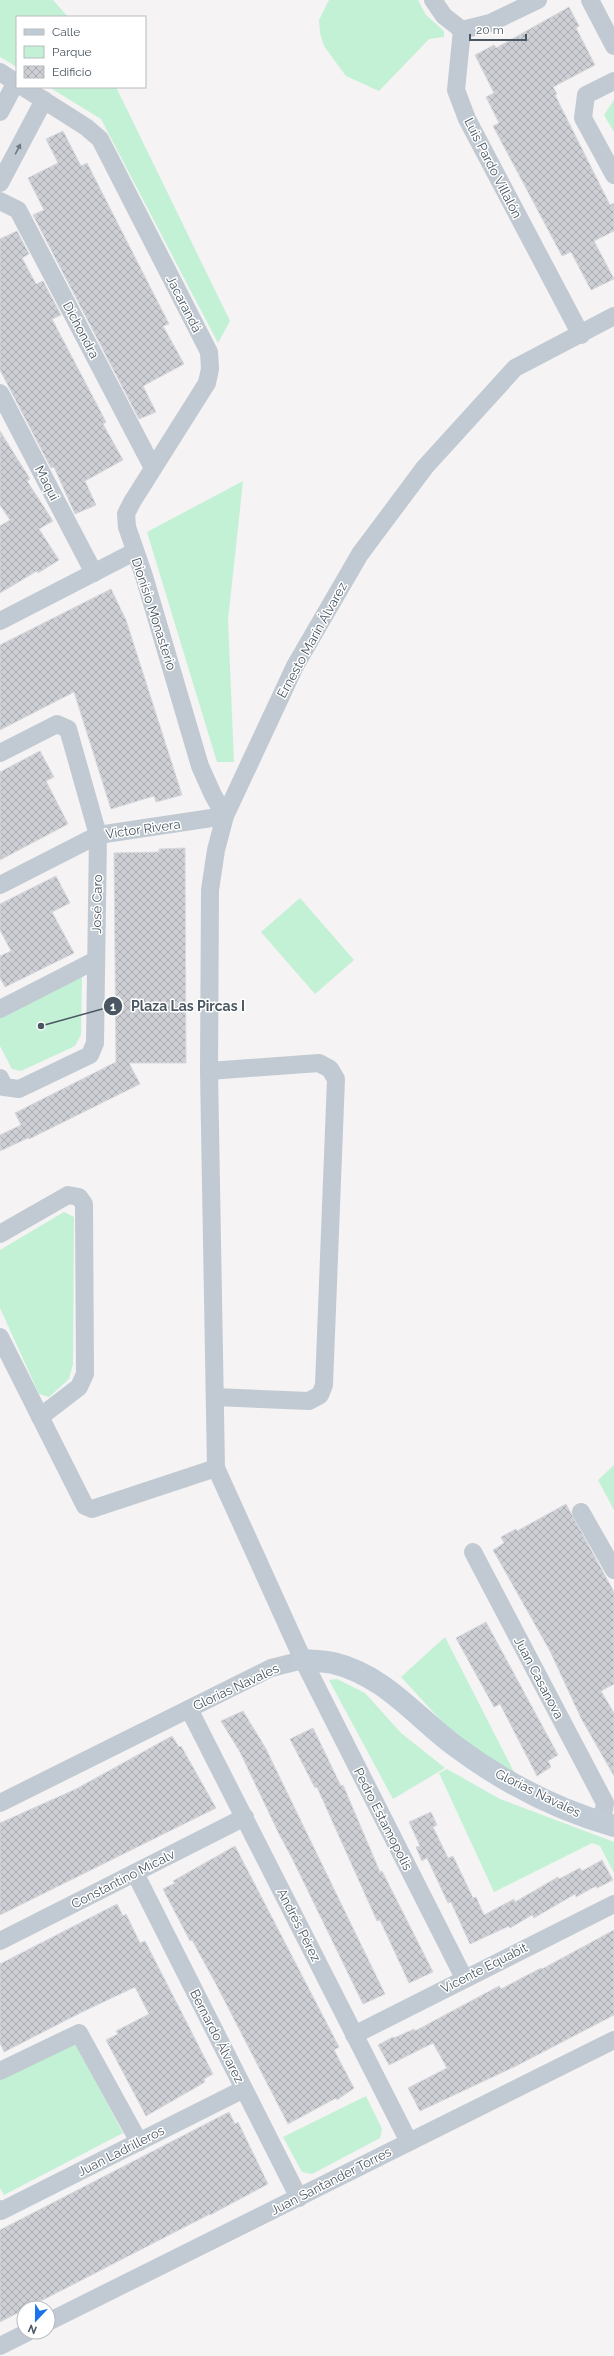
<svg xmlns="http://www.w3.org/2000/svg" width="614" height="2356" font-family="Raleway,sans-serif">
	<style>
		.green { fill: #c3f1d5 }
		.building { fill: url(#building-cross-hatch); stroke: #d7d9de }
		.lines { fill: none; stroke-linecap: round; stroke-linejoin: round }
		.street { stroke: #c1cad2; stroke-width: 18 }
		.secondary { stroke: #c1cbd6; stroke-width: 22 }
		.oneway { fill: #6e7983 }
		.labels { text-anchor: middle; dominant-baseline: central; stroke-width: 3; stroke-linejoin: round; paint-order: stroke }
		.street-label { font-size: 13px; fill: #4a5661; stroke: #fff }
		.leader { fill: none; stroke: #4a5661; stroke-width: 1.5 }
		.callout-dot { fill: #4a5661; stroke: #fff; stroke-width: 1.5 }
		.mark-label { font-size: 12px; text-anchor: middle; font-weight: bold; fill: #fff }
		.callout-label { font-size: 14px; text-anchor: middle; font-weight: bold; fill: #4a5661; stroke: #fff; stroke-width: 3; stroke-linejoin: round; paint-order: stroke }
	</style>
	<defs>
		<pattern id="building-cross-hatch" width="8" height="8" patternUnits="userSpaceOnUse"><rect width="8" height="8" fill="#cdcfd5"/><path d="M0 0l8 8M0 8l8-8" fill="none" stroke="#a8abb0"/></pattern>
	</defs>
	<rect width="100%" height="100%" fill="#f5f3f3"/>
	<!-- green -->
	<g class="green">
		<polygon points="0,0 53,0 68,17 17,17 17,67 0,57"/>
		<polygon points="329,0 418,0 426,15 444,31 444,37 429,39 379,91 346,76 324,46 320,33 319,20"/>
		<polygon points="49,87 116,87 230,321 218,343 101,119"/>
		<polygon points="614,100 614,132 604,115"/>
		<polygon points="243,481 228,620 234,762 217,762 147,532"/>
		<polygon points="300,898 354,960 315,994 261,932"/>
		<polygon points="82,976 81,1035 75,1046 21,1071 12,1069 0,1046 0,1016"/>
		<polygon points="64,1212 74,1217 73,1364 69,1379 49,1397 39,1394 0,1308 0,1250"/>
		<polygon points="614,1465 614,1510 598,1480"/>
		<polygon points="445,1637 515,1774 493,1762 447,1727 401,1677"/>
		<polygon points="337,1679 365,1693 401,1733 445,1768 393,1799 329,1680"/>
		<polygon points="447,1769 500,1799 614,1842 614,1873 600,1846 592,1843 494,1892 439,1773"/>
		<polygon points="74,2041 123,2133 4,2195 0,2188 0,2080"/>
		<polygon points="366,2096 382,2129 380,2138 312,2174 302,2172 283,2137"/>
	</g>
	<!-- building -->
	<g class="building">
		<polygon points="569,7 579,26 576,28 595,65 553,87 557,94 555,95 610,205 614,203 614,231 594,241 614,279 591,290 571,252 562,256 493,126 499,123 486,97 494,93 475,55 494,45 496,48"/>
		<polygon points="63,131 81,166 87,163 169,324 163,326 184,364 143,386 156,412 139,419 33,215 44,210 28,178 58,163 46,139"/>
		<polygon points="17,231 29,254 22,258 36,284 43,281 61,315 52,319 106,422 103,424 123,460 85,481 96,505 75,514 54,467 51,468 0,370 0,239"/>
		<polygon points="0,431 30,479 27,481 53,521 39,529 59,560 38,573 37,571 0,593 0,526 10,520 0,505"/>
		<polygon points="111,589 126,620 182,795 156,802 154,796 111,809 74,692 0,730 0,645"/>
		<polygon points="40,751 54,777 46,781 68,824 0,860 0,772"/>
		<polygon points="185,848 186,1063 129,1063 140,1084 29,1139 28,1138 0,1151 0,1135 21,1125 15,1113 116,1062 114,853 159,852 159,849"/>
		<polygon points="56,876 70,903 52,912 74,953 5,987 0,978 0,956 11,951 0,930 0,904"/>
		<polygon points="566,1504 614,1592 614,1684 601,1691 614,1713 614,1776 581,1718 550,1651 493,1550 504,1543 501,1537 516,1529 517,1531"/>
		<polygon points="486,1622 558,1755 548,1761 551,1767 537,1776 500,1704 494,1707 456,1638"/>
		<polygon points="243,1711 265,1747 385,1994 363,2004 291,1856 280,1836 240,1752 221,1721"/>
		<polygon points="313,1728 341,1786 343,1785 380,1872 382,1871 433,1972 409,1983 380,1920 377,1921 317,1787 315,1788 290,1739"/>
		<polygon points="172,1736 179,1747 181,1746 216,1808 0,1915 0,1823 76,1789"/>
		<polygon points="431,1812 437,1825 433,1827 448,1858 453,1856 473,1898 476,1897 484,1915 514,1899 515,1902 558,1877 559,1879 580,1868 582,1871 602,1860 613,1880 597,1888 596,1886 576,1897 575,1894 534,1918 532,1915 510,1928 509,1926 470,1944 451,1902 448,1903 427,1858 422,1861 416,1847 420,1846 409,1822"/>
		<polygon points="235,1846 339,2047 334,2050 354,2088 337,2100 336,2098 288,2124 216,1984 192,1940 190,1941 163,1889 175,1883 173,1881"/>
		<polygon points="117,1904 123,1916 126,1914 140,1943 145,1941 213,2074 204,2079 205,2082 146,2116 106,2040 118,2034 116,2031 149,2014 135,1987 80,2013 4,2052 0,2043 0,1964"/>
		<polygon points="614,1930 614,2015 516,2066 420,2111 408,2088 447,2068 433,2043 389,2065 378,2045 393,2037 394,2038 414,2029 415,2031 499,1986 501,1989 541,1968 542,1969"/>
		<polygon points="229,2112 235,2124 238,2122 268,2184 210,2215 210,2214 0,2322 0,2230"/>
	</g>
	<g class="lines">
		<!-- street -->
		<g class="street">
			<polyline points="433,0 444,16 462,30"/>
			<polyline points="590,0 614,46"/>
			<polyline points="462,30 456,90 467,119 581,335"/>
			<polyline points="462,30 490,23 538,0"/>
			<polyline points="0,72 17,83"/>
			<polyline points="614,81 586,95 583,118 614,175"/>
			<polyline points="0,112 16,82"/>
			<polyline points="0,183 44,100"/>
			<polyline points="0,201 18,210 153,468"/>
			<polyline points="0,393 94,573"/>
			<polyline points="0,621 134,552"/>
			<polyline points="0,753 57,724 68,729 98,835 95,1043 90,1055 19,1089 4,1087 0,1078"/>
			<polyline points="0,885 98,835 225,816 213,795 200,766 144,576 127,527 126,514 132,502 207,383 210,369 209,352 100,139 86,127 23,87"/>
			<polyline points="0,1009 96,960"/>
			<polyline points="209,1071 319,1063 330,1069 336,1079 324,1385 320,1395 309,1401 215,1397"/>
			<polyline points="0,1234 68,1195 79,1197 84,1204 85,1374 79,1387 40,1417"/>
			<polyline points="0,1337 85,1506 92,1509 216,1468"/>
			<polyline points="581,1512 614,1570"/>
			<polyline points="473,1552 605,1803 602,1822"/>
			<polyline points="189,1709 409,2142"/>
			<polyline points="0,1803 271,1668 303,1660"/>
			<polyline points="135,1873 299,2198"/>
			<polyline points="0,1941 245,1817"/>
			<polyline points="464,1978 303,1660 216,1468 209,1071 210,890 216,850 225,816 295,666 360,554 425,467 515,368 614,316"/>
			<polyline points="354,2035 614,1904"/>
			<polyline points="0,2071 79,2033 139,2142"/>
			<polyline points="0,2209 1,2211 244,2089"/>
			<polyline points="48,2322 614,2040"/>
			<polyline points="0,2346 28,2332"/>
		</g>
		<!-- secondary -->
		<path class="secondary" d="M 303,1660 C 312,1661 323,1661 333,1663 C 384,1675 415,1716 455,1746 C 502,1781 557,1810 614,1826"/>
	</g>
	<!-- one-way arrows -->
	<defs><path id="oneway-solid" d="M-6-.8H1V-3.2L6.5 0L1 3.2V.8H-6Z"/></defs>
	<use class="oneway" href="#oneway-solid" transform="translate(18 149) rotate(-62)"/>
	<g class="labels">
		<!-- street labels -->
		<g class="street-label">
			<text transform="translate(493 168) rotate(63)">Luis Pardo Villalón</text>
			<text transform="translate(184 304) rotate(63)">Jacarandá</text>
			<text transform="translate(81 330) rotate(62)">Dichondra</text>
			<text transform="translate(47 483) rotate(63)">Maqui</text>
			<text transform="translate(154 614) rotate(72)">Dionisio Monasterio</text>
			<text transform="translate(312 640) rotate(-61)">Ernesto Marín Álvarez</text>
			<text transform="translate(143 829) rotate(-8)">Victor Rivera</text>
			<text transform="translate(97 904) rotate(-89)">José Caro</text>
			<text transform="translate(539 1678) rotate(62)">Juan Casanova</text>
			<text transform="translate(236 1687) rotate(-25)">Glorias Navales</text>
			<text transform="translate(538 1793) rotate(26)">Glorias Navales</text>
			<text transform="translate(383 1819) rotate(63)">Pedro Estamopolis</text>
			<text transform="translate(123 1879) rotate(-27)">Constantino Micalv</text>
			<text transform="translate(299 1925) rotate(63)">Andrés Pérez</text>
			<text transform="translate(484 1968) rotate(-27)">Vicente Equabit</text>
			<text transform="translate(217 2036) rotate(63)">Bernardo Álvarez</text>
			<text transform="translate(121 2151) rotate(-27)">Juan Ladrilleros</text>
			<text transform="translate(331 2181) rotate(-27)">Juan Santander Torres</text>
		</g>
	</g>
	<!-- callouts -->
	<path class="leader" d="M41 1026L113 1006"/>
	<g class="callout-dot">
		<circle cx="41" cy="1026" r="4"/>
		<circle cx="113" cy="1006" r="10"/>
	</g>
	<g class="mark-label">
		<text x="113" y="1011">1</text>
	</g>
	<g class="callout-label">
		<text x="188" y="1011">Plaza Las Pircas I</text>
	</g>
	<!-- legend -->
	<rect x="16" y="16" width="130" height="72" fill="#ffffff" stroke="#b7bbc0"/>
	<rect x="24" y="29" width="20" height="6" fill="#c1cbd6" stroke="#b7bbc0"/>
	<text x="52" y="36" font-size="12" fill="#4a5661">Calle</text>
	<rect x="24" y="46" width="20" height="12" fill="#c3f1d5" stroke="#b7bbc0"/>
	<text x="52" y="56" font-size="12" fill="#4a5661">Parque</text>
	<rect x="24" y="66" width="20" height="12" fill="url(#building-cross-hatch)" stroke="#b7bbc0"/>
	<text x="52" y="76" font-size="12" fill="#4a5661">Edificio</text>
	<!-- north arrow -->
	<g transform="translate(36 2320) rotate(202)"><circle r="19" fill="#ffffff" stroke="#b7bbc0"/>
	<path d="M0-3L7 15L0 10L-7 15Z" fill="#1a73e8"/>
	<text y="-6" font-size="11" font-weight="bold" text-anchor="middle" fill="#4a5661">N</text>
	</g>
	<!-- scale -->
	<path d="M470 34v6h56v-6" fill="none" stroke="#4a5661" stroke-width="2"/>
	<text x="476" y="34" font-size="12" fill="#4a5661" stroke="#ffffff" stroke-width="3" paint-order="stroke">20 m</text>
</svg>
